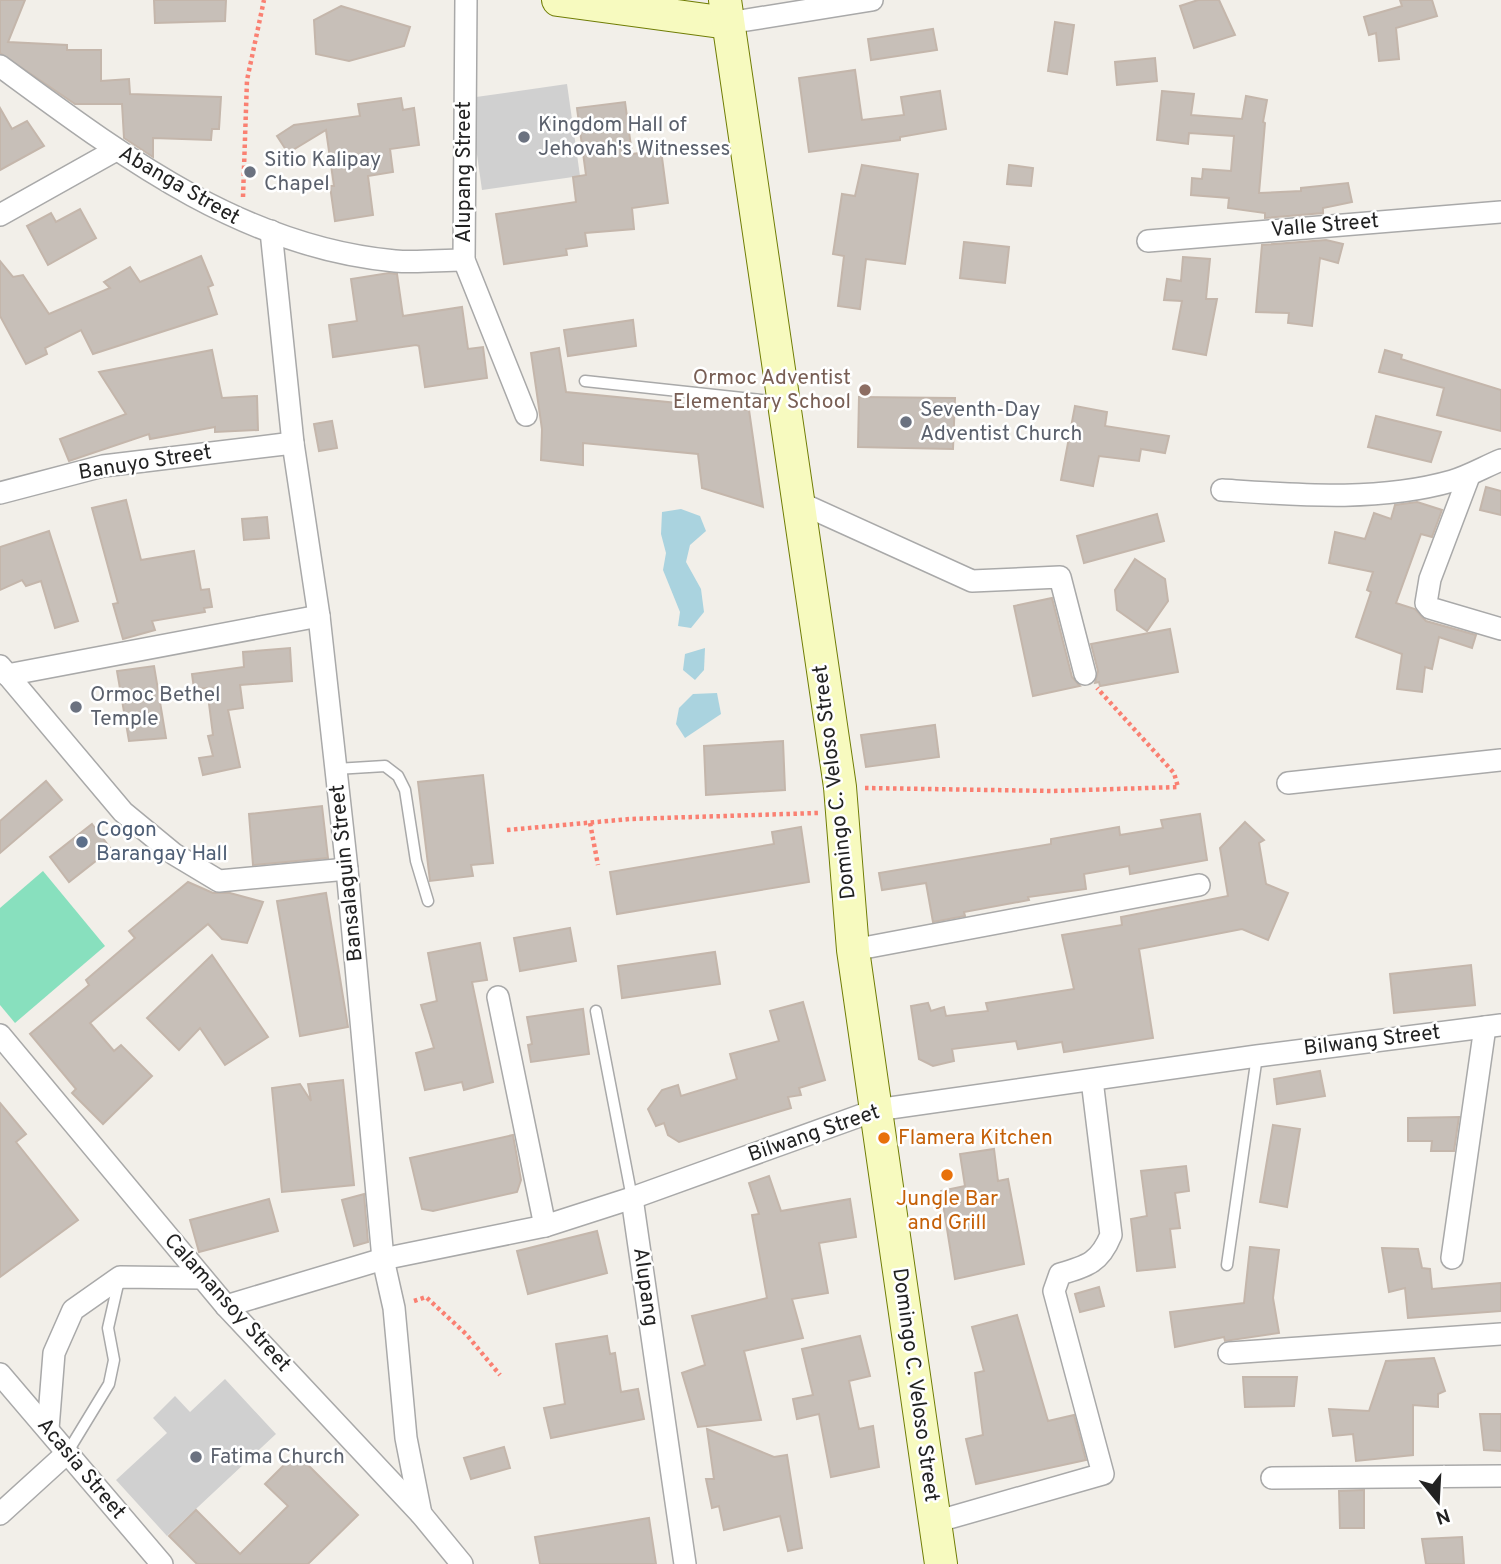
<svg xmlns="http://www.w3.org/2000/svg" width="1501" height="1564" font-family="Overpass,sans-serif">
	<style>
		.religious { fill: #d0d0d0 }
		.pitch { fill: #88e0be }
		.water { fill: #aad3df }
		.building { fill: #c7bfb8; stroke: #c4b6ab; stroke-width: 2 }
		.lines { fill: none; stroke-linecap: round; stroke-linejoin: round }
		.lane-casing { stroke: #a9a9a9; stroke-width: 13 }
		.street-casing { stroke: #a9a9a9; stroke-width: 24 }
		.secondary-casing { stroke: #707d05; stroke-width: 34 }
		.path { stroke: #fa8072; stroke-width: 4.5; stroke-dasharray: 3.5 3.5; stroke-linecap: butt }
		.lane { stroke: #fff; stroke-width: 10 }
		.street { stroke: #fff; stroke-width: 21 }
		.secondary { stroke: #f7fabf; stroke-width: 32 }
		.worship-dot { fill: #6b7280; stroke: #fff; stroke-width: 2.5 }
		.education-dot { fill: #8d6e63; stroke: #fff; stroke-width: 2.5 }
		.service-dot { fill: #5c6f8a; stroke: #fff; stroke-width: 2.5 }
		.food-dot { fill: #e8710a; stroke: #fff; stroke-width: 2.5 }
		.labels { text-anchor: middle; dominant-baseline: central; stroke-width: 5; stroke-linejoin: round; paint-order: stroke }
		.worship-label { font-size: 21px; fill: #5b616d; stroke: #fff; text-anchor: start }
		.street-label { font-size: 21px; fill: #222; stroke: #fff }
		.education-label { font-size: 21px; fill: #785e54; stroke: #fff; text-anchor: end }
		.service-label { font-size: 21px; fill: #4e5e75; stroke: #fff; text-anchor: start }
		.food-label { font-size: 21px; fill: #c56008; stroke: #fff; text-anchor: start }
	</style>
	<rect width="100%" height="100%" fill="#f2efe9"/>
	<!-- religious -->
	<g class="religious">
		<polygon points="567,84 580,176 482,190 469,98"/>
		<polygon points="225,1379 276,1434 167,1536 116,1480 167,1433 153,1418 175,1396 190,1412"/>
	</g>
	<!-- pitch -->
	<polygon class="pitch" points="43,871 105,946 15,1023 0,1005 0,908"/>
	<!-- water -->
	<g class="water">
		<polygon points="681,509 700,516 706,531 690,545 686,562 701,589 704,612 691,628 678,626 680,612 663,570 666,553 661,534 662,512"/>
		<polygon points="705,648 704,670 695,680 683,670 685,654"/>
		<polygon points="717,693 721,714 685,738 676,724 679,708 693,694"/>
	</g>
	<!-- building -->
	<g class="building">
		<polygon points="0,0 25,0 8,42 67,45 67,50 101,50 101,81 129,79 130,94 221,97 219,129 212,129 211,140 153,138 153,157 124,138 122,104 75,104 0,53"/>
		<polygon points="154,0 226,0 225,21 155,23"/>
		<polygon points="1198,0 1219,0 1235,35 1194,48 1180,6"/>
		<polygon points="1400,0 1432,0 1437,16 1396,28 1399,59 1379,61 1376,33 1369,35 1364,17 1402,6"/>
		<polygon points="341,6 410,27 404,46 349,61 316,54 314,20"/>
		<polygon points="1055,22 1074,25 1067,74 1048,71"/>
		<polygon points="933,29 937,50 871,60 868,39"/>
		<polygon points="1155,58 1157,81 1117,85 1115,62"/>
		<polygon points="855,70 862,120 904,115 901,97 940,91 946,129 900,137 900,140 809,152 799,78"/>
		<polygon points="1162,91 1194,94 1191,115 1242,119 1246,96 1267,100 1263,122 1265,123 1259,193 1301,191 1301,188 1348,183 1352,202 1323,208 1323,213 1265,218 1265,213 1228,208 1229,198 1191,195 1192,178 1202,179 1203,169 1231,171 1234,136 1189,133 1188,144 1157,140"/>
		<polygon points="401,98 403,110 414,108 419,145 390,149 393,172 368,176 373,215 335,221 330,186 334,186 326,130 288,153 277,136 294,125 360,116 358,104"/>
		<polygon points="625,102 632,154 661,150 668,203 632,208 634,229 585,233 587,246 566,249 567,255 504,264 496,214 576,202 573,177 586,175 577,108"/>
		<polygon points="0,108 12,129 27,121 44,146 0,170"/>
		<polygon points="862,165 918,174 905,264 866,259 860,309 838,306 844,256 833,254 842,194 855,196"/>
		<polygon points="1009,165 1033,168 1031,186 1007,184"/>
		<polygon points="80,209 96,238 48,265 27,226 51,213 56,222"/>
		<polygon points="1326,240 1343,244 1338,263 1320,258 1312,326 1288,323 1289,313 1256,312 1262,245"/>
		<polygon points="964,242 1009,247 1005,283 960,278"/>
		<polygon points="201,256 213,285 208,287 217,314 93,354 81,330 45,348 47,354 26,364 0,316 0,261 13,277 23,275 49,314 110,288 104,282 130,267 140,282"/>
		<polygon points="1183,257 1210,259 1206,299 1217,299 1206,355 1173,349 1182,301 1164,300 1167,279 1181,281"/>
		<polygon points="389,273 397,274 403,316 462,307 468,349 483,347 487,378 425,387 419,346 416,345 333,357 329,325 357,321 351,279"/>
		<polygon points="633,320 636,346 568,356 564,330"/>
		<polygon points="559,348 566,392 749,410 763,507 702,488 698,454 583,443 583,465 541,460 542,429 531,353"/>
		<polygon points="212,350 222,398 257,396 258,430 215,432 215,427 150,439 149,434 69,461 60,439 126,414 99,372"/>
		<polygon points="1385,350 1402,355 1401,359 1501,390 1501,431 1437,415 1444,388 1379,372"/>
		<polygon points="859,397 955,398 953,449 858,447"/>
		<polygon points="1075,406 1107,412 1105,426 1169,436 1165,453 1141,449 1139,461 1099,456 1093,486 1061,480"/>
		<polygon points="1376,416 1441,432 1431,462 1368,447"/>
		<polygon points="332,421 337,448 319,451 314,424"/>
		<polygon points="1486,487 1501,491 1501,515 1480,510"/>
		<polygon points="126,500 141,560 194,551 201,590 209,589 212,607 204,608 205,612 152,621 155,630 123,639 113,604 118,603 92,508"/>
		<polygon points="1417,502 1442,510 1432,537 1421,534 1396,603 1415,609 1426,621 1476,635 1472,648 1439,637 1432,669 1425,667 1422,692 1397,689 1402,654 1356,637 1371,592 1367,590 1373,572 1329,563 1335,532 1365,539 1374,513 1391,519 1395,505"/>
		<polygon points="1157,514 1164,541 1084,563 1077,536"/>
		<polygon points="267,517 269,538 244,540 242,519"/>
		<polygon points="49,531 78,621 55,628 41,581 26,586 22,580 0,590 0,547"/>
		<polygon points="1135,559 1165,579 1168,601 1147,631 1117,610 1115,590"/>
		<polygon points="1052,598 1072,677 1080,686 1033,696 1014,606"/>
		<polygon points="1170,629 1178,672 1100,686 1099,682 1095,683 1098,671 1091,644"/>
		<polygon points="290,648 292,681 240,685 243,708 228,710 240,767 203,775 199,758 213,756 208,736 213,735 207,688 194,689 192,674 244,667 243,652"/>
		<polygon points="154,666 166,738 129,741 117,671"/>
		<polygon points="935,725 939,757 866,767 861,735"/>
		<polygon points="783,741 785,790 706,795 704,746"/>
		<polygon points="483,775 493,863 471,865 473,876 430,881 418,782"/>
		<polygon points="46,781 62,800 0,853 0,821"/>
		<polygon points="322,806 328,858 253,865 249,814"/>
		<polygon points="1200,814 1207,860 1130,874 1129,866 1084,874 1086,889 1028,897 1029,900 964,912 965,916 933,922 926,883 882,890 879,873 1051,844 1051,839 1119,827 1120,835 1163,828 1161,820"/>
		<polygon points="1245,822 1264,840 1259,843 1266,884 1288,893 1268,940 1242,929 1139,949 1153,1038 1064,1052 1062,1042 1018,1049 1016,1041 952,1049 954,1061 933,1066 919,1059 911,1006 928,1003 931,1011 944,1007 946,1016 988,1011 986,1003 1074,989 1062,935 1122,925 1121,917 1228,896 1220,848"/>
		<polygon points="92,824 111,849 69,882 50,857"/>
		<polygon points="801,827 809,882 617,914 610,872 774,844 772,832"/>
		<polygon points="188,882 213,893 230,893 263,902 247,943 222,939 208,924 90,1023 114,1051 121,1045 152,1076 103,1124 72,1093 76,1089 30,1034 89,985 86,980 135,938 129,931"/>
		<polygon points="326,893 348,1027 300,1036 277,901"/>
		<polygon points="570,928 576,961 520,971 514,938"/>
		<polygon points="480,943 487,980 472,982 493,1082 464,1090 462,1082 425,1090 416,1053 434,1048 421,1005 437,1001 428,953"/>
		<polygon points="715,952 720,984 622,998 618,966"/>
		<polygon points="212,955 268,1037 225,1065 200,1028 179,1050 147,1018"/>
		<polygon points="1471,965 1475,1005 1394,1013 1390,974"/>
		<polygon points="803,1002 825,1080 799,1088 801,1095 788,1097 791,1108 679,1142 668,1135 664,1123 656,1126 648,1109 662,1090 678,1085 681,1096 737,1079 730,1054 779,1041 770,1011"/>
		<polygon points="583,1009 589,1054 531,1062 528,1045 532,1044 527,1017"/>
		<polygon points="1320,1071 1325,1096 1277,1104 1274,1079"/>
		<polygon points="343,1080 354,1185 282,1192 272,1088 300,1084 311,1101 308,1084"/>
		<polygon points="0,1103 26,1134 16,1142 78,1220 0,1277"/>
		<polygon points="1459,1117 1454,1151 1431,1151 1432,1141 1408,1141 1408,1118"/>
		<polygon points="1273,1125 1300,1129 1287,1207 1260,1202"/>
		<polygon points="513,1135 521,1180 517,1192 433,1211 422,1209 410,1158"/>
		<polygon points="994,1149 998,1181 1008,1179 1024,1264 955,1279 941,1191 965,1186 960,1154"/>
		<polygon points="1186,1166 1189,1191 1175,1193 1180,1228 1170,1229 1175,1267 1137,1271 1131,1219 1147,1216 1141,1171"/>
		<polygon points="769,1176 781,1211 850,1199 856,1237 819,1243 828,1293 792,1299 803,1338 744,1351 761,1420 698,1427 682,1373 705,1365 692,1316 767,1298 752,1215 759,1214 749,1183"/>
		<polygon points="364,1194 368,1242 354,1246 342,1200"/>
		<polygon points="269,1199 278,1231 199,1252 190,1220"/>
		<polygon points="597,1231 607,1273 528,1294 517,1251"/>
		<polygon points="1250,1247 1279,1250 1273,1298 1279,1333 1225,1341 1224,1337 1175,1347 1170,1312 1244,1303"/>
		<polygon points="1382,1248 1418,1249 1422,1268 1430,1269 1432,1289 1501,1283 1501,1311 1408,1318 1405,1288 1389,1292"/>
		<polygon points="1099,1287 1104,1306 1080,1312 1075,1294"/>
		<polygon points="1017,1315 1048,1421 1074,1415 1086,1460 976,1484 966,1439 983,1435 975,1373 984,1371 972,1327"/>
		<polygon points="607,1336 610,1354 615,1353 621,1392 638,1389 644,1419 551,1438 544,1408 565,1404 556,1344"/>
		<polygon points="860,1336 870,1376 849,1381 859,1429 873,1426 879,1467 831,1477 819,1414 797,1419 793,1399 813,1395 802,1349"/>
		<polygon points="1434,1358 1445,1391 1438,1394 1438,1407 1413,1405 1413,1455 1356,1461 1353,1434 1333,1436 1329,1409 1369,1411 1386,1361"/>
		<polygon points="1243,1377 1297,1377 1294,1406 1245,1407"/>
		<polygon points="1480,1414 1501,1414 1501,1451 1484,1450"/>
		<polygon points="707,1429 774,1457 787,1455 802,1548 788,1551 780,1516 724,1530 719,1506 712,1508 706,1479 714,1479"/>
		<polygon points="504,1447 510,1468 471,1479 464,1458"/>
		<polygon points="296,1453 358,1515 308,1564 197,1564 169,1536 196,1510 240,1554 288,1506 265,1484"/>
		<polygon points="1364,1490 1364,1528 1340,1528 1339,1491"/>
		<polygon points="649,1518 656,1564 540,1564 535,1537"/>
		<polygon points="1462,1537 1464,1564 1426,1564 1422,1539"/>
	</g>
	<g class="lines">
		<!-- lane casing -->
		<g class="lane-casing">
			<g id="lane">
				<polyline points="585,381 781,402"/>
				<polyline points="336,769 385,766 398,776 405,790 416,861 428,901"/>
				<polyline points="596,1011 632,1198"/>
				<polyline points="1227,1265 1257,1056"/>
				<polyline points="67,1453 109,1384 114,1360 108,1328 119,1280"/>
			</g>
		</g>
		<!-- street casing -->
		<g class="street-casing">
			<g id="street">
				<polyline points="466,0 464,260 526,415"/>
				<polyline points="728,23 872,0"/>
				<path d="M 0,66 C 120,154 241,247 395,261 C 417,263 441,260 464,260"/>
				<polyline points="0,215 116,150"/>
				<polyline points="271,231 293,443 319,616 347,869 383,1259 394,1308 406,1438 421,1514"/>
				<polyline points="1148,241 1501,212"/>
				<polyline points="1469,476 1430,579 1426,603 1430,608 1501,629"/>
				<path d="M 1222,490 C 1298,495 1378,502 1452,481 C 1469,476 1484,467 1501,460"/>
				<polyline points="0,493 103,466 293,443"/>
				<polyline points="798,502 972,581 1060,577 1085,674"/>
				<polyline points="0,666 123,812 174,854 219,881 347,869"/>
				<polyline points="7,675 319,616"/>
				<polyline points="1288,783 1501,760"/>
				<polyline points="853,950 1199,885"/>
				<polyline points="498,997 545,1226"/>
				<polyline points="0,1035 226,1306 421,1514 462,1564"/>
				<polyline points="632,1198 685,1564"/>
				<polyline points="1452,1258 1485,1027"/>
				<polyline points="226,1306 383,1259 545,1226 632,1198 876,1110 1257,1056 1501,1025"/>
				<polyline points="1229,1353 1501,1334"/>
				<polyline points="0,1374 162,1564"/>
				<polyline points="48,1429 54,1353 73,1310 120,1277 202,1278"/>
				<polyline points="1272,1478 1501,1476"/>
				<polyline points="0,1514 67,1453"/>
				<path d="M 935,1522 L 1103,1474 L 1054,1291 L 1060,1274 C 1088,1266 1100,1262 1111,1235 L 1092,1080"/>
			</g>
		</g>
		<!-- secondary casing -->
		<g class="secondary-casing">
			<g id="secondary">
				<polyline points="558,0 728,23"/>
				<polyline points="725,0 840,787 853,950 941,1564"/>
			</g>
		</g>
		<!-- path -->
		<g class="path">
			<polyline points="243,197 247,80 264,0"/>
			<polyline points="865,788 1053,791 1178,787 1174,773 1097,688"/>
			<polyline points="590,823 598,865"/>
			<polyline points="507,830 630,819 818,813"/>
			<polyline points="414,1301 426,1297 466,1334 500,1375"/>
		</g>
		<!-- lane -->
		<use href="#lane" class="lane"/>
		<!-- street -->
		<use href="#street" class="street"/>
		<!-- secondary -->
		<use href="#secondary" class="secondary"/>
	</g>
	<!-- markers -->
	<g class="worship-dot">
		<circle cx="524" cy="137" r="7"/>
		<circle cx="250" cy="172" r="7"/>
		<circle cx="906" cy="422" r="7"/>
		<circle cx="76" cy="707" r="7"/>
		<circle cx="196" cy="1457" r="7"/>
	</g>
	<circle class="education-dot" cx="865" cy="390" r="7"/>
	<circle class="service-dot" cx="82" cy="842" r="7"/>
	<g class="food-dot">
		<circle cx="884" cy="1138" r="7"/>
		<circle cx="947" cy="1175" r="7"/>
	</g>
	<g class="labels">
		<!-- worship labels -->
		<g class="worship-label">
			<text x="538" y="125">Kingdom Hall of<tspan x="538" dy="24">Jehovah's Witnesses</tspan></text>
			<text x="264" y="160">Sitio Kalipay<tspan x="264" dy="24">Chapel</tspan></text>
			<text x="920" y="410">Seventh-Day<tspan x="920" dy="24">Adventist Church</tspan></text>
			<text x="90" y="695">Ormoc Bethel<tspan x="90" dy="24">Temple</tspan></text>
			<text x="210" y="1457">Fatima Church</text>
		</g>
		<!-- street labels -->
		<g class="street-label">
			<text transform="translate(464 172) rotate(-90)">Alupang Street</text>
			<text transform="translate(179 186) rotate(30)">Abanga Street</text>
			<text transform="translate(1325 226) rotate(-5)">Valle Street</text>
			<text transform="translate(145 463) rotate(-9)">Banuyo Street</text>
			<text transform="translate(835 782) rotate(-97)">Domingo C. Veloso Street</text>
			<text transform="translate(347 873) rotate(-96)">Bansalaguin Street</text>
			<text transform="translate(1372 1041) rotate(-7)">Bilwang Street</text>
			<text transform="translate(814 1134) rotate(-19)">Bilwang Street</text>
			<text transform="translate(645 1287) rotate(82)">Alupang</text>
			<text transform="translate(227 1303) rotate(48)">Calamansoy Street</text>
			<text transform="translate(915 1385) rotate(82)">Domingo C. Veloso Street</text>
			<text transform="translate(81 1469) rotate(50)">Acasia Street</text>
		</g>
		<!-- education labels -->
		<g class="education-label">
			<text x="851" y="378">Ormoc Adventist<tspan x="851" dy="24">Elementary School</tspan></text>
		</g>
		<!-- service labels -->
		<g class="service-label">
			<text x="96" y="830">Cogon<tspan x="96" dy="24">Barangay Hall</tspan></text>
		</g>
		<!-- food labels -->
		<g class="food-label">
			<text x="898" y="1138">Flamera Kitchen</text>
			<text x="947" y="1199" text-anchor="middle">Jungle Bar<tspan x="947" dy="24">and Grill</tspan></text>
		</g>
	</g>
	<!-- north arrow -->
	<g transform="translate(1438 1501) rotate(162)" stroke="#ffffff" stroke-width="5" paint-order="stroke">
	<path d="M0-5L12 26L0 18L-12 26Z" fill="#222222"/>
	<text y="-10" font-size="19" font-weight="bold" text-anchor="middle" fill="#222222">N</text>
	</g>
</svg>
